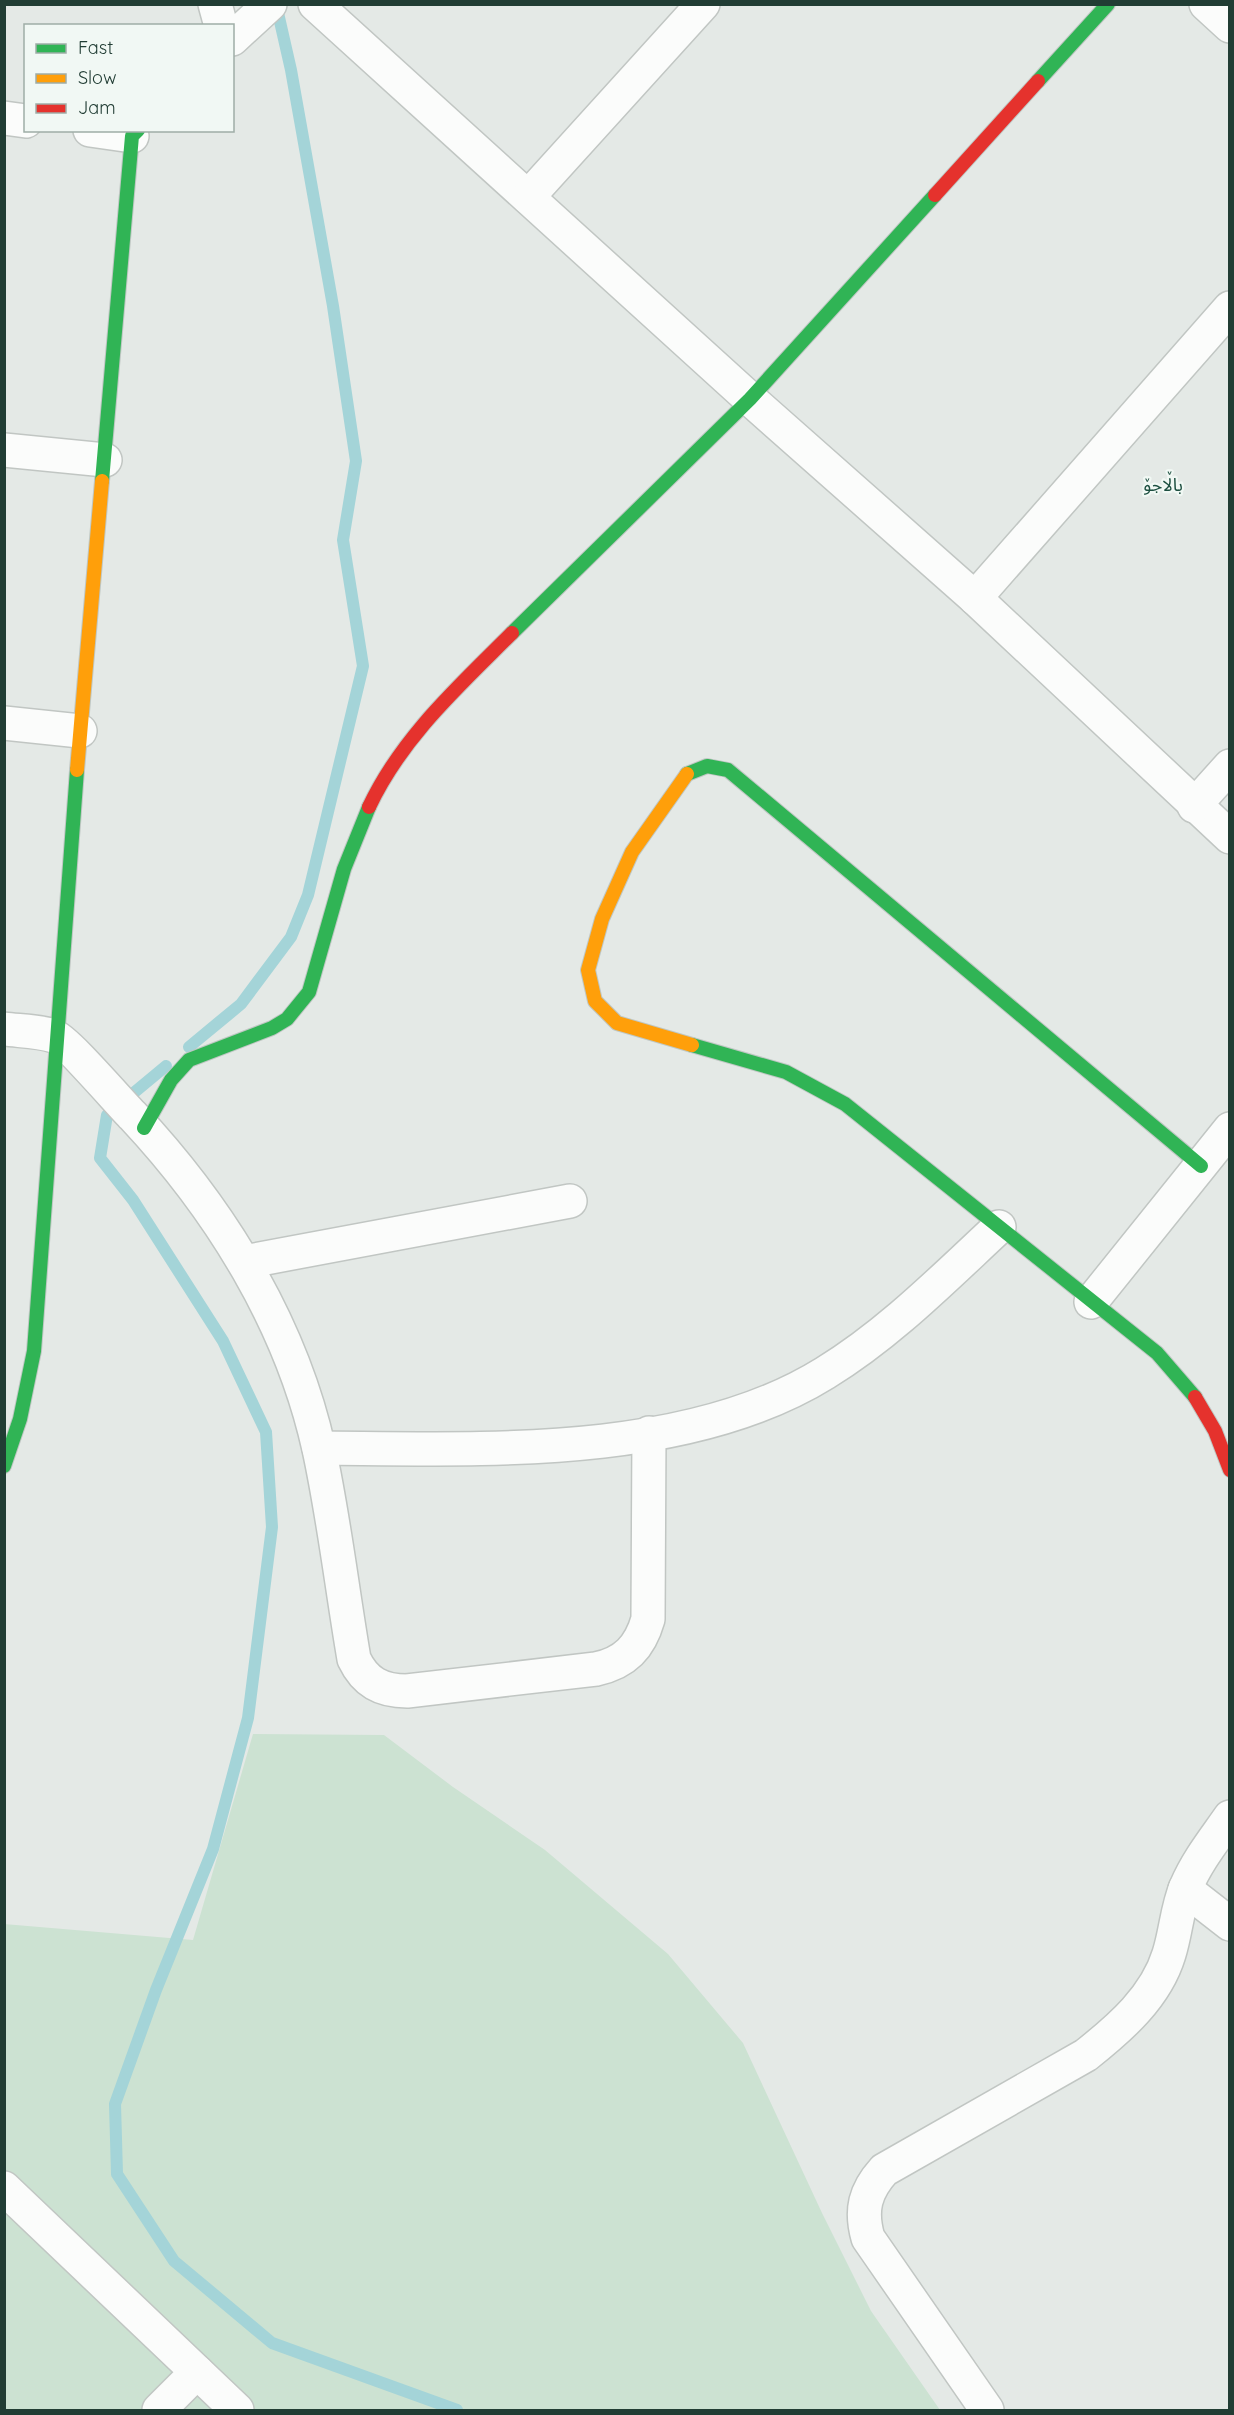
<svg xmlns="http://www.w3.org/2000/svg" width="1234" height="2415" font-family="Quicksand,'Noto Sans Arabic',sans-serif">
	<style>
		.green { fill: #cce2d2 }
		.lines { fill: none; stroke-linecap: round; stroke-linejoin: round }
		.stream { stroke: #a4d4d8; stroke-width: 12 }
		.street-casing { stroke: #c1c6c3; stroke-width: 36 }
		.fast-casing { stroke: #bfc7c3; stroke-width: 16 }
		.slow-casing { stroke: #bfc7c3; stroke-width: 16 }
		.jam-casing { stroke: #bfc7c3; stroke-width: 16 }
		.street { stroke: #fbfcfb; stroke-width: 33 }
		.fast { stroke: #30b455; stroke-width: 14 }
		.slow { stroke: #ff9f0a; stroke-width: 14 }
		.jam { stroke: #e5322d; stroke-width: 14 }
		.labels { text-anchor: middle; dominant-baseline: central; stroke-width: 4.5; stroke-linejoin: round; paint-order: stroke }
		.quarter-label { font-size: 18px; fill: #1d4f40; stroke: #f1f8f4 }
	</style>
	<rect width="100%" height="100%" fill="#e4e9e6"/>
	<!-- green -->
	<polygon class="green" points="253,1734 384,1735 453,1787 545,1850 668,1954 743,2043 822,2213 871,2311 940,2410 5,2410 4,1924 193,1940"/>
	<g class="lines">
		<!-- stream -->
		<g class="stream">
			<polyline points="189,1047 241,1004 291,937 308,895 363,666 343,540 356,461 333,306 291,70 276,4"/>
			<polyline points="166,1066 107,1115 100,1158 133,1200 223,1341 266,1432 272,1527 248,1718 213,1849 156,1990 115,2104 117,2174 174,2261 272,2343 457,2410"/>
		</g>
		<!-- street casing -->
		<g class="street-casing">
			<g id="street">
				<polyline points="215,4 221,26"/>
				<polyline points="315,4 750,399 975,598 1230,837"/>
				<polyline points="1206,4 1230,26"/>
				<polyline points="232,39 270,4"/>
				<polyline points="4,118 26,121"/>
				<polyline points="90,130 132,136"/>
				<polyline points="528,197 703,4"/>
				<polyline points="4,450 105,460"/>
				<polyline points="975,598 1230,308"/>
				<polyline points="4,723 80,731"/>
				<polyline points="1194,806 1230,766"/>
				<path d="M 4,1029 C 20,1031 39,1031 54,1036 C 65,1039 120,1103 133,1116 C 220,1209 291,1323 319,1449 C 334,1518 342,1589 354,1659 C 365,1682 381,1691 407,1691 L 596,1669 C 625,1663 640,1647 648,1619 L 649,1433"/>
				<polyline points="244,1262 570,1201"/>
				<polyline points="1091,1302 1230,1129"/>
				<path d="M 319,1448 C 478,1449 685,1460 825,1373 C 889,1334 944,1278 999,1227"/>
				<polyline points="1185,1889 1230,1924"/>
				<polyline points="4,2188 237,2410"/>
				<polyline points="159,2410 197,2372"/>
				<path d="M 987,2410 L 868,2238 C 860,2210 865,2191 884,2170 L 1086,2055 C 1120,2028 1156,1997 1169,1954 C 1176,1932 1177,1908 1186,1887 C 1197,1861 1214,1840 1230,1817"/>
			</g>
		</g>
		<!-- fast casing -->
		<g class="fast-casing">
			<g id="fast">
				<polyline points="1038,81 1108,4"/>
				<polyline points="102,481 132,136 138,130"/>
				<polyline points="512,633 750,399 935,195"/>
				<polyline points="687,774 707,766 728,770 1201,1166"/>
				<polyline points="692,1045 786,1072 845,1104 1157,1353 1195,1397"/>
				<polyline points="144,1128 171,1080 189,1060 272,1028 287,1019 309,992 344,869 369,807"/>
				<polyline points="4,1466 20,1419 34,1351 77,770"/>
			</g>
		</g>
		<!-- slow casing -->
		<g class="slow-casing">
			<g id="slow">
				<polyline points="77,770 102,481"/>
				<polyline points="687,774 632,852 602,919 588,970 595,1001 617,1023 692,1045"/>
			</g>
		</g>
		<!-- jam casing -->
		<g class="jam-casing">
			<g id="jam">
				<polyline points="935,195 1038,81"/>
				<path d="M 369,807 C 402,737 458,687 512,633"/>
				<polyline points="1195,1397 1215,1431 1230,1470"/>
			</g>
		</g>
		<!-- street -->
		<use href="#street" class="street"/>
		<!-- fast -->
		<use href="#fast" class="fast"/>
		<!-- slow -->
		<use href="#slow" class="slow"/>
		<!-- jam -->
		<use href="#jam" class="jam"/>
	</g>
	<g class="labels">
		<!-- quarter labels -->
		<g class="quarter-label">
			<text x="1163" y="484">باڵاجۆ</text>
		</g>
	</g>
	<!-- border -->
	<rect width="1234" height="2415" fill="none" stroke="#213d34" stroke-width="12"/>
	<!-- legend -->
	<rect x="24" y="24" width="210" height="108" fill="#f1f8f4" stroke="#9eada7" stroke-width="1.5"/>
	<rect x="36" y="44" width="30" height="9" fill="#30b455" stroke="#9eada7" stroke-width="1.5"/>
	<text x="78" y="54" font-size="18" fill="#213d34">Fast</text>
	<rect x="36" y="74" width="30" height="9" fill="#ff9f0a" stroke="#9eada7" stroke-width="1.5"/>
	<text x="78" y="84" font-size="18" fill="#213d34">Slow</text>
	<rect x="36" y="104" width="30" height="9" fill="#e5322d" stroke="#9eada7" stroke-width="1.5"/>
	<text x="78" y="114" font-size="18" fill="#213d34">Jam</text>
</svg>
